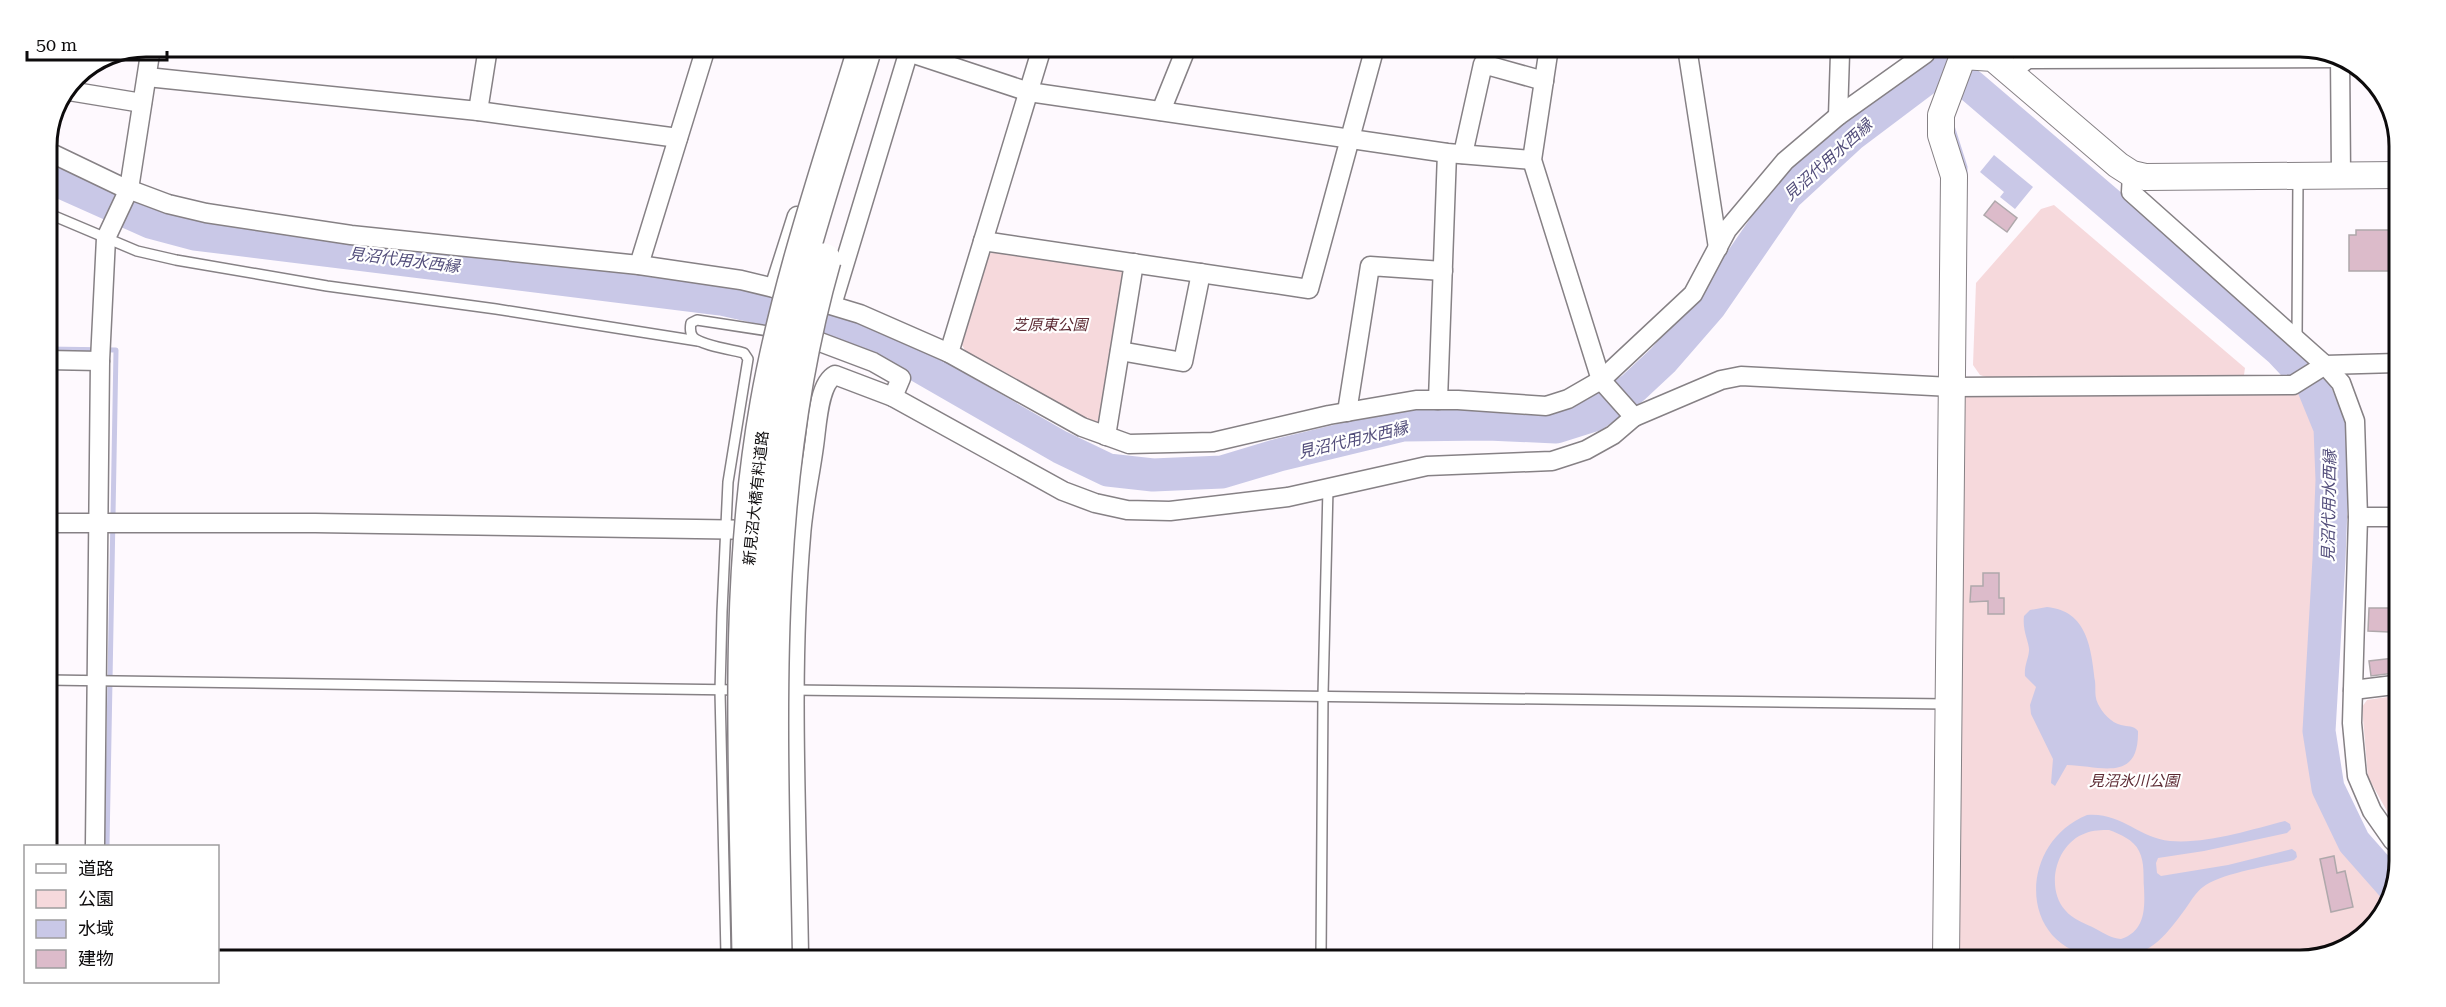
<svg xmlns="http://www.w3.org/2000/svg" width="2446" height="1007" font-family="'Roboto Serif','Noto Sans JP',serif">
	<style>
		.green { fill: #f6d9dc }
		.water { fill: #c9c8e7; fill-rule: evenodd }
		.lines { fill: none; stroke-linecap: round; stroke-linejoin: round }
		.stream { stroke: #c9c8e7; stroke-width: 5 }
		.river { stroke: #c9c8e7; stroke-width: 33 }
		.building { fill: #dcbbca; stroke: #afa8ab; stroke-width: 1.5 }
		.lane-casing { stroke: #868185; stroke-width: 12 }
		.street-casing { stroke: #868185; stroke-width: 21 }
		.secondary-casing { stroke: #868185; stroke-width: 28 }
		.lane { stroke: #fff; stroke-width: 9 }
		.street { stroke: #fff; stroke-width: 18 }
		.secondary { stroke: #fff; stroke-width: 26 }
		.highway-bridge-casing { stroke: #868185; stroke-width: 36; stroke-linecap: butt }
		.highway-bridge { stroke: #fff; stroke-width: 33 }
		.labels { text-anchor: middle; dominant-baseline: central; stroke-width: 4.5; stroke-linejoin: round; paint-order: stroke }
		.park-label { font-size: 15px; font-style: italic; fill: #5c2a33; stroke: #fff }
		.street-label { font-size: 15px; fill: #0d0b0c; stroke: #fff }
		.water-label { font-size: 16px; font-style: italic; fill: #534e7b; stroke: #fff }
		.rim { fill: none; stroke: #0d0b0c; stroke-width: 3 }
	</style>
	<rect width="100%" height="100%" fill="#fef9fe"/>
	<!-- green -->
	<g class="green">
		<polygon points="2054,205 2245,368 2244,375 2239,380 1986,377 1980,375 1973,365 1976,283 2041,209"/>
		<polygon points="999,250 1128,272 1100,430 967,354 962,345 989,254"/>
		<path d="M 1961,392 L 2301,392 L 2313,415 L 2320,446 L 2307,715 C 2308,754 2319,811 2340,845 C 2353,866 2374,883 2391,900 L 2355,943 L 2300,960 L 1954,959 Z"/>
		<polygon points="2394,696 2393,822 2368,777 2362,707 2367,700"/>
	</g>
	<!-- water -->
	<g class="water">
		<polygon points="1994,155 2033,187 2015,209 2000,197 2004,192 1980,172"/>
		<path d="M 2047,607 C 2088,611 2091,649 2095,681 C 2096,689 2094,696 2098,704 C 2102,712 2111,723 2121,725 C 2128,727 2133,725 2138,731 C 2139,783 2101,766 2067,765 L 2055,786 L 2051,783 L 2053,759 L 2031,714 L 2030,705 L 2036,687 L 2025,676 C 2024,666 2028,660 2029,651 C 2030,644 2022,631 2024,616 L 2030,610 Z"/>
		<path d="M 2087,815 C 2121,812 2139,838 2170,841 C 2208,844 2249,830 2285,821 L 2290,824 L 2291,829 L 2287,833 L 2204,851 L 2158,858 L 2156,863 L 2157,873 L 2161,876 L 2228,865 L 2292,849 L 2296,852 L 2297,857 L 2294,860 C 2271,866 2220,873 2203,887 C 2196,892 2191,901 2186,908 C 2161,942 2147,960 2101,957 C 2018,952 2016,844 2087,815 ZM 2109,830 C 2120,834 2134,840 2139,851 C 2145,863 2143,876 2144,888 C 2145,909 2145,931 2121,939 C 2111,938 2105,934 2096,929 C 2085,923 2073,920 2065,910 C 2045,887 2056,843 2086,833 C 2093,830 2102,830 2109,830 Z"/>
	</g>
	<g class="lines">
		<!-- stream -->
		<g class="stream">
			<polyline points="1952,126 1965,167 1965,175"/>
			<polyline points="47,349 116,350 107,846"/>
		</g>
		<!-- river -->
		<g class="river">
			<polyline points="47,176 150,222 195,234 721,299 770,310"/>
			<polyline points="830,327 898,354 1060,447 1108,470 1153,475 1222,472 1279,455 1403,425 1488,424 1556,427 1594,415 1633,388 1663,360 1710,306 1787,194 1851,135 1932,74 1949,74 1970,85 2280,350 2312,384 2330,428 2332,480 2329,559 2319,731 2328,788 2354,842 2392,885"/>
		</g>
	</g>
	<!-- building -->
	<g class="building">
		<polygon points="1995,201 2017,218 2007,232 1984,215"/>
		<polygon points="2356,230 2398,230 2398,271 2349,271 2349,235 2356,235"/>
		<polygon points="1983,573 1999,573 1999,598 2004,598 2004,614 1988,614 1988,601 1970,602 1971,586 1983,586"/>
		<polygon points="2369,608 2390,608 2389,632 2368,631"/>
		<polygon points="2394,658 2394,673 2371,676 2369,661"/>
		<polygon points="2334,856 2337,873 2345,871 2353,907 2331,912 2320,859"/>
	</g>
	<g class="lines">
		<!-- lane casing -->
		<g class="lane-casing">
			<g id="lane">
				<polyline points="47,213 137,251 176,260 327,286 496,309 698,341"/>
				<polyline points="2297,338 2298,178"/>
				<polyline points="47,680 739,690"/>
				<polyline points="792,690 1947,704"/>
				<path d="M 726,955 L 720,691 L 722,612 L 728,482 L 748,359 L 744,353 C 733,350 700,345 693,337 C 690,333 690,328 691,323 L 697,320 L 775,332"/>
				<polyline points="1321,957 1323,695 1328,488"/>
			</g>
		</g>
		<!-- street casing -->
		<g class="street-casing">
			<g id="street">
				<polyline points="914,54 1029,92 1447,153 1532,160"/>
				<polyline points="1548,54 1532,160 1601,380 1634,417 1721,380 1741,376 1951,387 2293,385 2325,365 2341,383 2355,421 2358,517 2352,723 2357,776 2372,811 2393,841"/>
				<polyline points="1688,54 1718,248"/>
				<polyline points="2340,55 2341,175"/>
				<polyline points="2010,72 2028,59 2343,58"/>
				<polyline points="147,77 478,111 678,138"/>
				<polyline points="69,91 142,103"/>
				<polyline points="478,111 487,54"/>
				<polyline points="1161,111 1184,54"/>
				<polyline points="1838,116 1840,54"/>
				<polyline points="47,151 120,186 168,204 206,213 351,235 639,265 741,280 774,288 860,314 949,353 1082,427 1129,444 1213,442 1329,415 1416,400 1458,400 1546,406 1568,399 1601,380 1693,294 1727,230 1785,161 1838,116 1925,54"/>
				<polyline points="1463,154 1483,64 1544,81"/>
				<polyline points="2132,174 2131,192 2325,365 2397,363"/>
				<polyline points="983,241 1309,289 1373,54"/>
				<polyline points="639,265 704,54"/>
				<polyline points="774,288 797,216"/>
				<polyline points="832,305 908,54"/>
				<polyline points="1120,351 1183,362 1201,273"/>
				<polyline points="949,353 1040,54"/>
				<polyline points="47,360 100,361"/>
				<polyline points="893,397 1063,491 1095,503 1127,510 1170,511 1288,497 1427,466 1552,461 1586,450 1613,435 1634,417"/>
				<polyline points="1438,400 1447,153"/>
				<polyline points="1347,412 1370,266 1443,271"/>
				<polyline points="1106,436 1134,263"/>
				<polyline points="2358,517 2396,517"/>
				<polyline points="47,523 315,523 759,530"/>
				<polyline points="2353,690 2394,685"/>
				<polyline points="95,846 100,361 106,238 129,189 150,54"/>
				<path d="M 799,955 C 797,816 789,675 801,536 C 803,506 810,476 814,446 C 817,427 818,384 835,375 L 893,397 L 901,378 L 873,362 L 812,339 L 813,326"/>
			</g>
		</g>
		<!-- secondary casing -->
		<g class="secondary-casing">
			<polyline id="secondary" points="1946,959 1954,176 1941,135 1941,115 1963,56 1993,58 2118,165 2132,174 2145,177 2399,175"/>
		</g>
		<!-- lane -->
		<use href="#lane" class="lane"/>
		<!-- street -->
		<use href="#street" class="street"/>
		<!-- secondary -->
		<use href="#secondary" class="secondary"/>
		<!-- highway-bridge casing -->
		<g class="highway-bridge-casing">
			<g id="highway-bridge">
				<path d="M 749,955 C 746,772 735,586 767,404 C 788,285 828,169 863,54"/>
				<path d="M 775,955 C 771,722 759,487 824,260"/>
			</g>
		</g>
		<!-- highway-bridge -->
		<use href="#highway-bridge" class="highway-bridge"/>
	</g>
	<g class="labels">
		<!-- park labels -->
		<g class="park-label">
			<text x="1050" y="325">芝原東公園</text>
			<text x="2134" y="781">見沼氷川公園</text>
		</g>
		<!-- street labels -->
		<g class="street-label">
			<text transform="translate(756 498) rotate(-84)">新見沼大橋有料道路</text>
		</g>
		<!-- water labels -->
		<g class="water-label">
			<text transform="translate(1828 160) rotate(-42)">見沼代用水西縁</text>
			<text transform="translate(404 260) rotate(7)">見沼代用水西縁</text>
			<text transform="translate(1353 440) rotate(-13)">見沼代用水西縁</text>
			<text transform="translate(2329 506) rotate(-89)">見沼代用水西縁</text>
		</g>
	</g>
	<!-- crop -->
	<path d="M0 0H2446V1007H0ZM146 57H2300A89 89 0 0 1 2389 146V861A89 89 0 0 1 2300 950H146A89 89 0 0 1 57 861V146A89 89 0 0 1 146 57Z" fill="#fff" fill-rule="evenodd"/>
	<path class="rim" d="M146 57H2300A89 89 0 0 1 2389 146V861A89 89 0 0 1 2300 950H146A89 89 0 0 1 57 861V146A89 89 0 0 1 146 57Z"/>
	<!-- legend -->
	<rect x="24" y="845" width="195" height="138" fill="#ffffff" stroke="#9e9d9e" stroke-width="1.5"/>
	<rect x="36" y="864" width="30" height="9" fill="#ffffff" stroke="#9e9d9e" stroke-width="1.5"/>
	<text x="78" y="875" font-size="18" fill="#0d0b0c">道路</text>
	<rect x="36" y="890" width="30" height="18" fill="#f6d9dc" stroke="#9e9d9e" stroke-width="1.5"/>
	<text x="78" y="905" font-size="18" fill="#0d0b0c">公園</text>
	<rect x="36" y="920" width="30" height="18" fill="#c9c8e7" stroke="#9e9d9e" stroke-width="1.5"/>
	<text x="78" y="935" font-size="18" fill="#0d0b0c">水域</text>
	<rect x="36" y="950" width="30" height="18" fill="#dcbbca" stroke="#9e9d9e" stroke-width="1.5"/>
	<text x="78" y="965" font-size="18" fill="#0d0b0c">建物</text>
	<!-- scale -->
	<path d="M27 51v9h140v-9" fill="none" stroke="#0d0b0c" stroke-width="3"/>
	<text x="36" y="51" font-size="18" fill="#0d0b0c" stroke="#ffffff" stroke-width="4.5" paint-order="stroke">50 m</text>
</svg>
